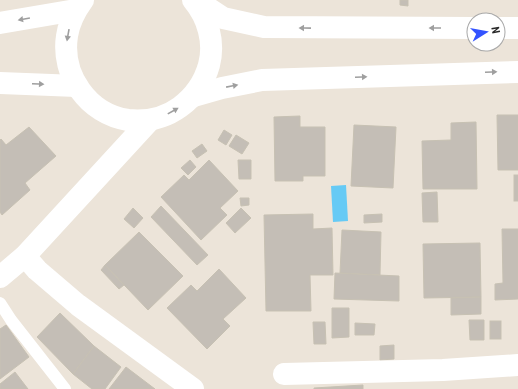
<svg xmlns="http://www.w3.org/2000/svg" width="518" height="389" font-family="'Roboto Condensed',sans-serif">
	<style>
		.water { fill: #66caf5 }
		.building { fill: #c4beb6; stroke: #c7c1b3 }
		.lines { fill: none; stroke-linecap: round; stroke-linejoin: round }
		.lane { stroke: #fff; stroke-width: 12 }
		.street { stroke: #fff; stroke-width: 22 }
		.secondary { stroke: #fff; stroke-width: 22 }
		.oneway { fill: #9f9f9f }
	</style>
	<rect width="100%" height="100%" fill="#ece4d9"/>
	<!-- water -->
	<polygon class="water" points="346,185 348,221 333,222 331,186"/>
	<!-- building -->
	<g class="building">
		<polygon points="400,0 408,0 408,6 400,5"/>
		<polygon points="497,115 518,115 518,170 498,170"/>
		<polygon points="300,116 300,127 325,127 325,176 303,176 303,181 275,181 274,117"/>
		<polygon points="476,122 477,189 423,189 422,141 451,140 451,123"/>
		<polygon points="354,125 396,127 393,188 351,186"/>
		<polygon points="29,127 56,156 25,183 30,190 2,215 0,212 0,140 1,139 6,145"/>
		<polygon points="224,130 232,135 226,145 218,140"/>
		<polygon points="236,135 249,143 242,154 229,146"/>
		<polygon points="202,144 207,151 197,158 192,151"/>
		<polygon points="190,160 196,167 188,175 181,168"/>
		<polygon points="209,160 238,191 220,208 227,215 201,240 161,197 184,175 189,180"/>
		<polygon points="238,160 251,160 251,179 239,179"/>
		<rect x="514" y="175" width="4" height="26"/>
		<polygon points="437,192 438,222 423,222 422,193"/>
		<polygon points="240,198 249,198 249,205 241,206"/>
		<polygon points="161,206 208,255 197,265 151,217"/>
		<polygon points="133,208 143,218 134,228 124,219"/>
		<polygon points="241,208 251,218 235,233 226,223"/>
		<polygon points="313,214 313,229 332,228 333,275 310,275 311,311 266,311 264,215"/>
		<polygon points="382,214 382,222 364,223 364,215"/>
		<polygon points="502,229 518,229 518,299 495,300 495,284 503,283"/>
		<polygon points="342,230 381,232 380,275 340,273"/>
		<polygon points="139,232 183,276 148,310 105,265"/>
		<polygon points="480,243 481,297 424,298 423,244"/>
		<polygon points="105,265 124,285 119,289 101,270"/>
		<polygon points="219,269 246,298 223,319 230,326 207,349 167,308 191,285 197,291"/>
		<polygon points="335,273 399,276 399,301 334,299"/>
		<polygon points="481,297 481,314 451,315 451,298"/>
		<polygon points="332,308 349,308 349,337 332,338"/>
		<polygon points="60,313 94,346 73,374 37,337"/>
		<polygon points="469,320 484,320 484,340 470,340"/>
		<rect x="490" y="321" width="11" height="18"/>
		<polygon points="313,322 325,322 326,344 314,344"/>
		<polygon points="355,323 375,324 374,335 355,335"/>
		<polygon points="6,325 29,357 0,379 0,329"/>
		<polygon points="394,345 394,359 380,360 380,346"/>
		<polygon points="94,346 121,367 105,389 92,389 73,374"/>
		<polygon points="126,367 155,389 109,389"/>
		<polygon points="15,372 28,389 0,389 0,384"/>
		<polygon points="363,385 363,389 314,389 314,388"/>
	</g>
	<g class="lines">
		<!-- lane -->
		<polyline class="lane" points="0,303 11,320 65,389"/>
		<!-- street -->
		<g class="street">
			<polyline points="25,256 37,270 78,305 193,389"/>
			<polyline points="284,374 443,370 518,365"/>
		</g>
		<!-- secondary -->
		<g class="secondary">
			<path d="M 83,0 C 75,11 69,22 67,36 C 61,75 88,114 128,120 C 147,122 165,118 180,107 C 195,96 204,83 209,65 C 215,42 208,18 193,0"/>
			<polyline points="196,0 223,18 264,27 474,28"/>
			<polyline points="0,23 76,10"/>
			<polyline points="498,28 518,28"/>
			<polyline points="0,83 77,86"/>
			<polyline points="194,96 222,88 262,80 518,72"/>
			<polyline points="0,277 25,256 150,120"/>
		</g>
	</g>
	<!-- one-way arrows -->
	<defs><path id="oneway-solid" d="M-6-.8H1V-3.2L6.5 0L1 3.2V.8H-6Z"/></defs>
	<g class="oneway">
		<use href="#oneway-solid" transform="translate(24 19) rotate(170)"/>
		<use href="#oneway-solid" transform="translate(305 28) rotate(-179)"/>
		<use href="#oneway-solid" transform="translate(435 28) rotate(180)"/>
		<use href="#oneway-solid" transform="translate(68 35) rotate(100)"/>
		<use href="#oneway-solid" transform="translate(491 72) rotate(-2)"/>
		<use href="#oneway-solid" transform="translate(361 77) rotate(-2)"/>
		<use href="#oneway-solid" transform="translate(38 84) rotate(3)"/>
		<use href="#oneway-solid" transform="translate(232 86) rotate(-11)"/>
		<use href="#oneway-solid" transform="translate(173 111) rotate(-29)"/>
	</g>
	<!-- north arrow -->
	<g transform="translate(486 32) rotate(79)"><circle r="19" fill="#ffffff" stroke="#a9a9a9"/>
	<path d="M0-3L7 15L0 10L-7 15Z" fill="#3353ff"/>
	<text y="-6" font-size="11" font-weight="bold" text-anchor="middle" fill="#292929">N</text>
	</g>
</svg>
